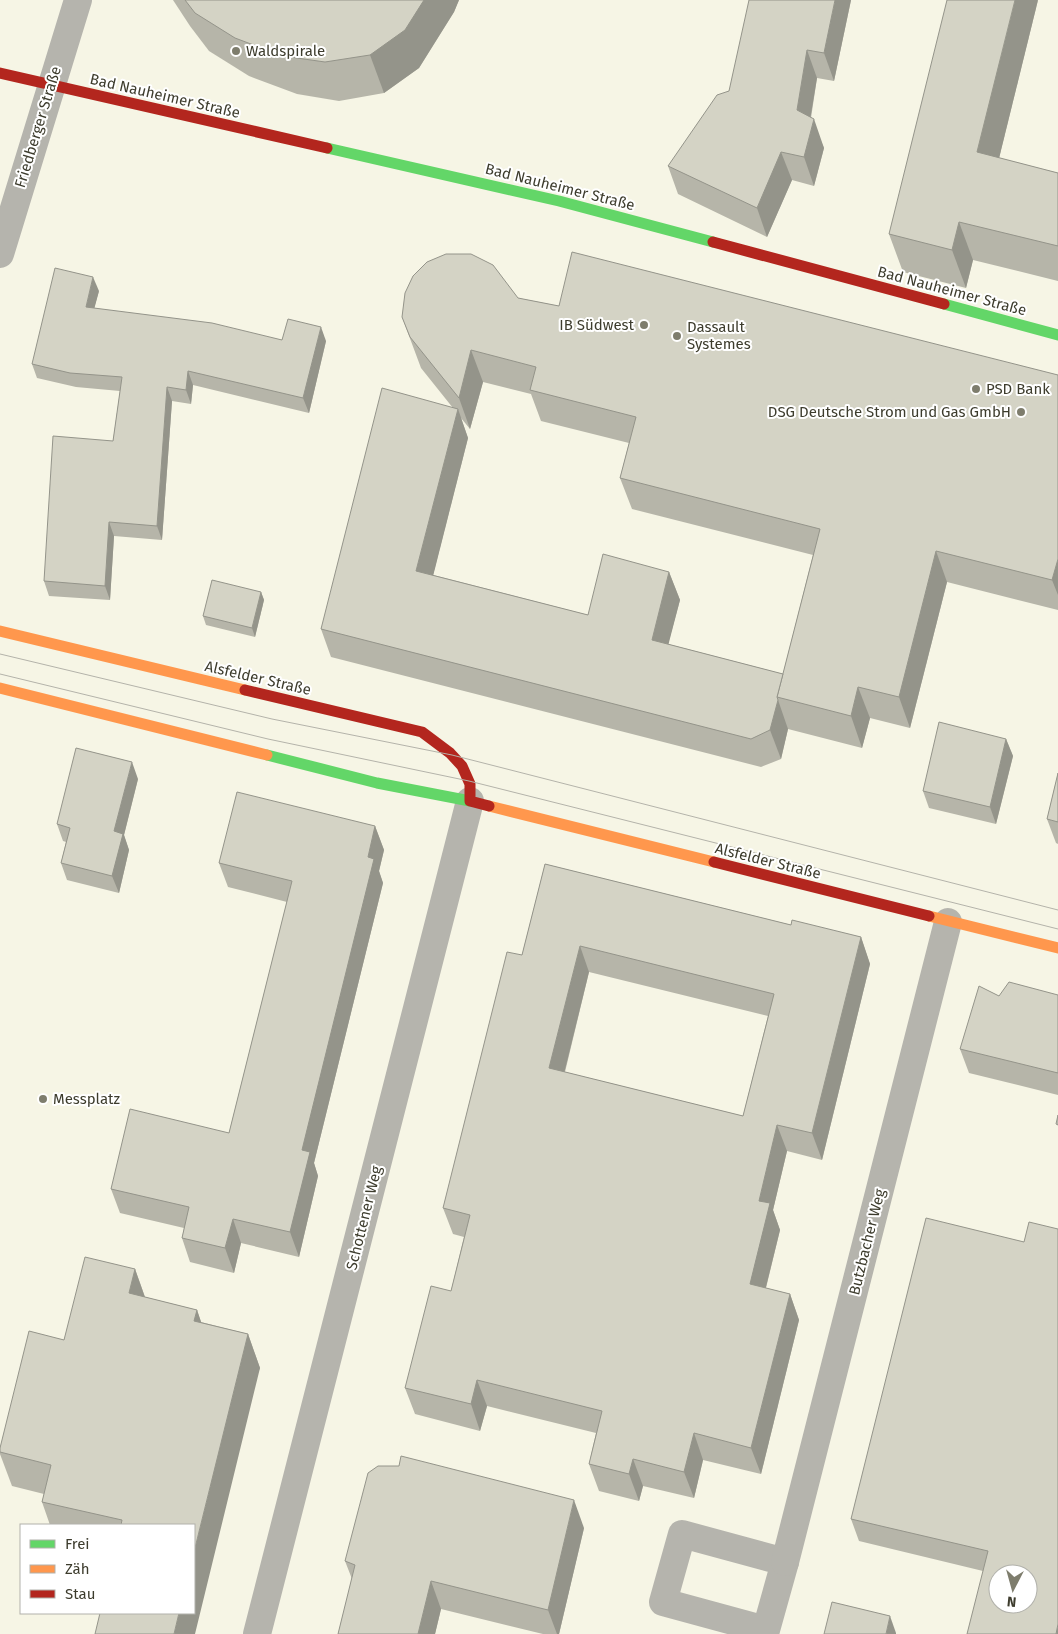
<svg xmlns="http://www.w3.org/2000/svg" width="1058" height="1634" font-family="'Fira Sans',sans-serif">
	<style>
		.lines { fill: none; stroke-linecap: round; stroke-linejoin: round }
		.street { stroke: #b5b4ad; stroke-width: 28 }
		.fast { stroke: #63d668; stroke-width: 11 }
		.slow { stroke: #ff974d; stroke-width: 11 }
		.jam { stroke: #b3261e; stroke-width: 11 }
		.tram { stroke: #b4b3aa; stroke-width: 1 }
		.wall { fill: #b6b5a9; fill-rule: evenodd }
		.shaded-wall { fill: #94948a }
		.building { fill: #d4d3c5; stroke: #94948a; fill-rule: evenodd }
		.poi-dot { fill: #7e7d6d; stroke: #fff; stroke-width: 2 }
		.labels { text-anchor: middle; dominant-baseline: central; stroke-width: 4; stroke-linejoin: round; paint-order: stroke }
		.poi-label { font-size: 15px; fill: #3d3c2d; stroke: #fff; text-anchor: start }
		.street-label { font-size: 15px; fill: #3d3c2d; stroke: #fff }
	</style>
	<rect width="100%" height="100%" fill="#f6f5e5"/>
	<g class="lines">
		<!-- street -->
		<g class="street">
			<polyline points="0,254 78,0"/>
			<polygon points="682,1534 785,1562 766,1630 663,1602"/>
			<polyline points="785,1562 948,922"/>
			<polyline points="257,1634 470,801"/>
		</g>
		<!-- fast -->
		<g class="fast">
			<polyline points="327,148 559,201 713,242"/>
			<polyline points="944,304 1058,335"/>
			<polyline points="267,755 377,783 470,801"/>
		</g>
		<!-- slow -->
		<g class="slow">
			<polyline points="0,631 245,690"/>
			<polyline points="0,688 267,755"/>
			<polyline points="489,806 714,862"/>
			<polyline points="929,916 1058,948"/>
		</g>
		<!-- jam -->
		<g class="jam">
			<polyline points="0,73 327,148"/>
			<polyline points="713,242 944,304"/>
			<polyline points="245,690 422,732 450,753 462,766 470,784 470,801 489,806"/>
			<polyline points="714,862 929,916"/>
		</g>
		<!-- tram -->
		<g class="tram">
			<polyline points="0,654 272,719 452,755 1058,910"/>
			<polyline points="0,674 268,739 469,781 1058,929"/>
		</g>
	</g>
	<!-- wall -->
	<g class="wall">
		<polygon points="173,0 459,0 454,12 419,68 384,93 339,101 297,94 249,76 209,51 190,26"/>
		<polygon points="851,0 834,81 817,78 811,118 824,148 814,186 792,180 767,237 678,194 668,166 729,91"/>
		<polygon points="1038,0 999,158 1058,173 1058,281 973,260 966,288 903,272 889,234"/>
		<polygon points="99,291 94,308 282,340 326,341 309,413 193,385 191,404 172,401 162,540 114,536 110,600 49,596 44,581 113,441 120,391 76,387 37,378 32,364"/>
		<path d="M 518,298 L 559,306 L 1058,375 L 1058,610 L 947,582 L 910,728 L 870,718 L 862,748 L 788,729 L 781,759 L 761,767 L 331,657 L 321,629 L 453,408 L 421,368 L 402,317 ZM 483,382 L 531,394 L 541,421 L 629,443 L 620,478 L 632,509 L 813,555 L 783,674 L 668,644 L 680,600 L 669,572 L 588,615 L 433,575 L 468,438 L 461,418 L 470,429 Z"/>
		<polygon points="261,592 264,600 255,637 206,625 203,616"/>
		<polygon points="1006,739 1013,756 996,824 929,808 923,791"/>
		<polygon points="1058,773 1058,844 1056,843 1047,819"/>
		<polygon points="138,779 124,835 129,850 119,893 67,880 61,863 66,842 63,841 57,824"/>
		<polygon points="375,826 384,850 379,871 383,883 314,1163 318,1176 299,1257 241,1243 234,1273 190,1262 182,1238 184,1228 120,1213 111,1189 229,1133 287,902 228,887 219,863"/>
		<path d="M 545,864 L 791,925 L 861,937 L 870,964 L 822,1160 L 787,1151 L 773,1210 L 780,1230 L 766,1288 L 790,1294 L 799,1320 L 761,1474 L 703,1460 L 694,1498 L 643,1486 L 639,1501 L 599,1491 L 589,1464 L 596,1433 L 487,1406 L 480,1431 L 415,1414 L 405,1388 L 451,1291 L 464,1237 L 453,1234 L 443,1208 L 522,955 ZM 589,972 L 768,1016 L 743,1116 L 565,1072 Z"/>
		<polygon points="1058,995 1058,1095 969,1073 960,1049 999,996"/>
		<polygon points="1024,1242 1058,1634 983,1571 859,1541 851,1519"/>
		<polygon points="135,1269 145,1297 197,1310 201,1322 248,1334 260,1368 194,1525 50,1525 42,1502 44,1494 12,1486 0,1454 0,1448 64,1340"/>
		<polygon points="584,1528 559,1634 543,1634 441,1609 435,1634 338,1634 352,1579 345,1561"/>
	</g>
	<!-- shaded-wall -->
	<g class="shaded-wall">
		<polygon points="424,0 459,0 454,12 419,68 384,93 370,55"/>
		<polygon points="835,0 851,0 834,81 824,53"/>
		<polygon points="1015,0 1038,0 991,191 977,152"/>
		<polygon points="807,50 817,78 807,138 797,110"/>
		<polygon points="814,119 824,148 814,186 804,157"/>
		<polygon points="781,152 792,180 767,237 757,208"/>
		<polygon points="959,222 973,260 966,288 952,250"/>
		<polygon points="93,277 99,291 91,321 86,307"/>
		<polygon points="321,327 326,341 309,413 303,398"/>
		<polygon points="471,350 483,382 470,429 459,398"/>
		<polygon points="188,371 193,385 191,404 186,390"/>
		<polygon points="167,387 172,401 162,540 157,526"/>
		<polygon points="458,409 468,438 427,600 416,571"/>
		<polygon points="109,522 114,536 110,600 105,586"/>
		<polygon points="936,551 947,582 910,728 899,697"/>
		<polygon points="1058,559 1058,595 1052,580"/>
		<polygon points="669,572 680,600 662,669 652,640"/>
		<polygon points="261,592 264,600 255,637 252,628"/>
		<polygon points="858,687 870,718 862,748 851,716"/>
		<polygon points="778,700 788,729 781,759 770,730"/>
		<polygon points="1006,739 1013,756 996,824 990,807"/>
		<polygon points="132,762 138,779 124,835 129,850 119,893 112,876 114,831"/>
		<polygon points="375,826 384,850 379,871 383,883 314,1163 318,1176 299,1257 290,1232 302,1150 368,857"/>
		<polygon points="861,937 870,964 822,1160 812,1133"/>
		<polygon points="580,946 589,972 559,1094 549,1068"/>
		<polygon points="777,1125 787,1151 773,1210 780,1230 760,1311 750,1284 759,1201"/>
		<polygon points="233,1219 241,1243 234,1273 225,1248"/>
		<polygon points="135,1269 147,1303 129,1293"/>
		<polygon points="790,1294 799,1320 761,1474 751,1448"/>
		<polygon points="197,1310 209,1345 194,1321"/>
		<polygon points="248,1334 260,1368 195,1634 174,1634 179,1613 194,1613 194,1552"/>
		<polygon points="477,1380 487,1406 480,1431 471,1404"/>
		<polygon points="694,1433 703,1460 694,1498 684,1472"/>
		<polygon points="633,1459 643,1486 639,1501 629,1474"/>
		<polygon points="574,1500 584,1528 559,1634 557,1634 548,1610"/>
		<polygon points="431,1581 441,1609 435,1634 418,1634"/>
		<polygon points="890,1616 896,1633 896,1634 886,1634"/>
		<polygon points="1058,1624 1058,1634 1056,1634"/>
	</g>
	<!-- building -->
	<g class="building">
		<polygon points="185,0 424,0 405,30 370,55 325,62 283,56 235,38 195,13"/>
		<polygon points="749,0 835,0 824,53 807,50 797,110 814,119 804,157 781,152 757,208 668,166 717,95 729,91"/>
		<polygon points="947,0 1015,0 977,152 1058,173 1058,246 959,222 952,250 889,234"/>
		<polygon points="572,252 1058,375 1058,559 1052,580 936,551 899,697 858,687 851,716 777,697 820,529 620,478 636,417 530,390 536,367 471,350 459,398 410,337 402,317 405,293 413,276 427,262 446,254 471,254 493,265 518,298 559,306"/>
		<polygon points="55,268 93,277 86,307 212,323 282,340 288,319 321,327 303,398 188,371 186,390 167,387 157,526 109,522 105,586 44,581 53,436 113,441 122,377 70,373 32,364"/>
		<polygon points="382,388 458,409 416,571 588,615 603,554 669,572 652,640 783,674 777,697 778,700 770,730 751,739 321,629"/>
		<polygon points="212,580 261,592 252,628 203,616"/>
		<polygon points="939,722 1006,739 990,807 923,791"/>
		<polygon points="76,748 132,762 114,831 123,834 112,876 61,863 70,828 57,824"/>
		<polygon points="1058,773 1058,822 1047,819"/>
		<polygon points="237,792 375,826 368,857 374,859 302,1150 310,1152 290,1232 233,1219 225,1248 182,1238 189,1207 111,1189 130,1109 229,1133 292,881 219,863"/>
		<path d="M 545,864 L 791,925 L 792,920 L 861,937 L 812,1133 L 777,1125 L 759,1201 L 770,1203 L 750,1284 L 790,1294 L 751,1448 L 694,1433 L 684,1472 L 633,1459 L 629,1474 L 589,1464 L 602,1411 L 477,1380 L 471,1404 L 405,1388 L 431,1286 L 451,1291 L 470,1215 L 443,1208 L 507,952 L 522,955 ZM 580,946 L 774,994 L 743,1116 L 549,1068 Z"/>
		<polygon points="1009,982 1058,995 1058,1073 960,1049 979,986 999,996"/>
		<polygon points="1058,1115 1058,1125 1056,1124"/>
		<path d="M 926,1218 L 1024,1242 L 1029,1222 L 1058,1229 L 1058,1624 L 1056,1634 L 967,1634 L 988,1551 L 851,1519 ZM 998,1574 L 1028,1574 L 1028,1604 L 998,1604 Z"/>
		<polygon points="85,1257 135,1269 129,1293 197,1310 194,1321 248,1334 194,1552 194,1525 121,1525 122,1520 42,1502 51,1465 0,1452 0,1448 29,1331 64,1340"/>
		<polygon points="401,1456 574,1500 548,1610 431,1581 418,1634 338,1634 355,1565 345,1561 368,1473 378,1466 399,1466"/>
		<polygon points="832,1602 890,1616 886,1634 824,1634"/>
		<polygon points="100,1613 179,1613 174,1634 95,1634"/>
	</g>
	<!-- markers -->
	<g class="poi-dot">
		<circle cx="236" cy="51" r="5"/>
		<circle cx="644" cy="325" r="5"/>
		<circle cx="677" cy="336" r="5"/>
		<circle cx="976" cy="389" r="5"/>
		<circle cx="1021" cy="412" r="5"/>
		<circle cx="43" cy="1099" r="5"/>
	</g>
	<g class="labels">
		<!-- poi labels -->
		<g class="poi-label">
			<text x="246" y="51">Waldspirale</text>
			<text x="634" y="325" text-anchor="end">IB Südwest</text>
			<text x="687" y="327">Dassault<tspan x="687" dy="17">Systemes</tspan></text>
			<text x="986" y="389">PSD Bank</text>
			<text x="1011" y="412" text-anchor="end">DSG Deutsche Strom und Gas GmbH</text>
			<text x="53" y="1099">Messplatz</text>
		</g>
		<!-- street labels -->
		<g class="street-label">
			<text transform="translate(165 96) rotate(13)">Bad Nauheimer Straße</text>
			<text transform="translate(38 127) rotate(-73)">Friedberger Straße</text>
			<text transform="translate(560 187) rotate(14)">Bad Nauheimer Straße</text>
			<text transform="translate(952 291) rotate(15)">Bad Nauheimer Straße</text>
			<text transform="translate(258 678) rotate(13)">Alsfelder Straße</text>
			<text transform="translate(768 861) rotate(14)">Alsfelder Straße</text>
			<text transform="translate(364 1218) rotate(-76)">Schottener Weg</text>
			<text transform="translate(867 1242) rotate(-76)">Butzbacher Weg</text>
		</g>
	</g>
	<!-- legend -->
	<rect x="20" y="1524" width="175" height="90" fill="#ffffff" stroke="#b1b1ab"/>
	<rect x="30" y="1540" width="25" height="8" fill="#63d668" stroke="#b1b1ab"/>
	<text x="65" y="1549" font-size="15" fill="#3d3c2d">Frei</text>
	<rect x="30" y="1565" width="25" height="8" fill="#ff974d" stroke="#b1b1ab"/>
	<text x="65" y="1574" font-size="15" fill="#3d3c2d">Zäh</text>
	<rect x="30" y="1590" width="25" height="8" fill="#b3261e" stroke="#b1b1ab"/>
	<text x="65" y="1599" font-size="15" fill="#3d3c2d">Stau</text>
	<!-- north arrow -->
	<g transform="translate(1013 1589) rotate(186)"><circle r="24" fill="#ffffff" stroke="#b1b1ab"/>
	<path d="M0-4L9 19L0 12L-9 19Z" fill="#7e7d6d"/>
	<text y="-8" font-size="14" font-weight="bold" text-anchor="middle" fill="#3d3c2d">N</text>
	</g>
</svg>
